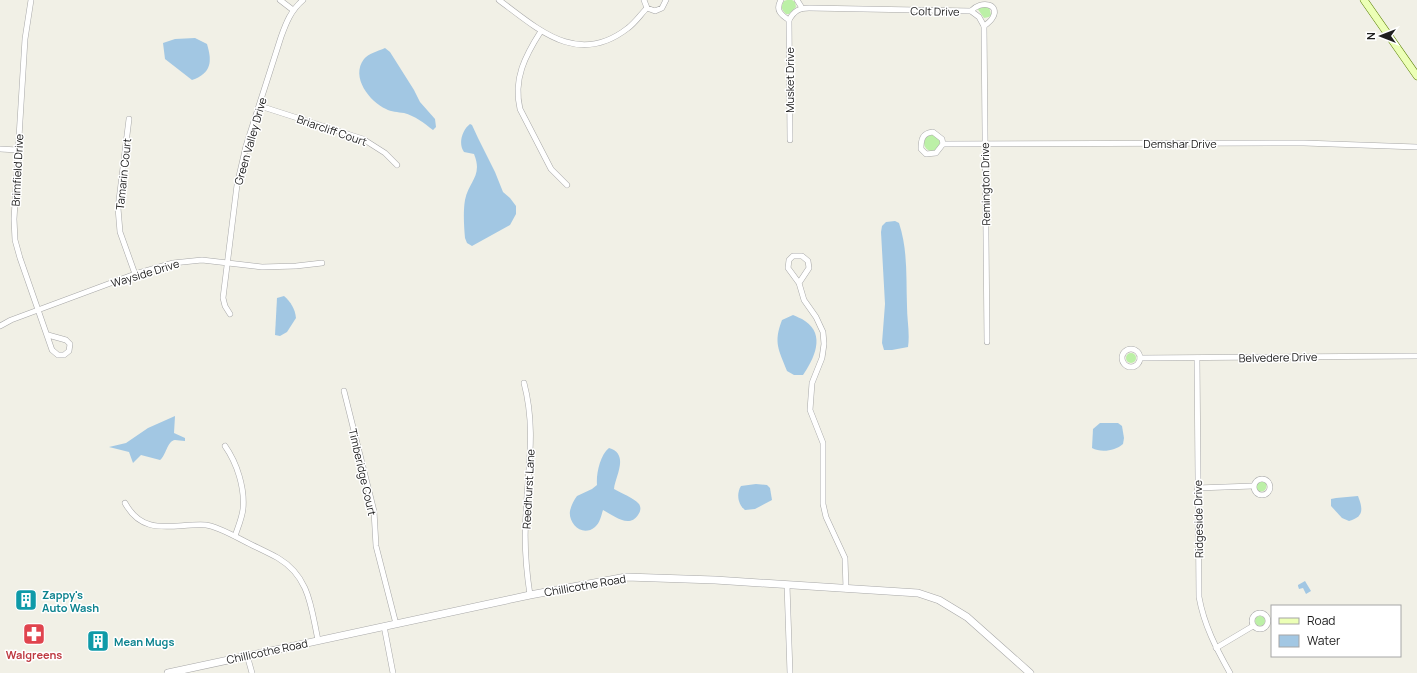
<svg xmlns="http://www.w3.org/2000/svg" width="1417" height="673" font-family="Manrope,sans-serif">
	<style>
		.grass { fill: #bcf0a7 }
		.water { fill: #a2c7e3 }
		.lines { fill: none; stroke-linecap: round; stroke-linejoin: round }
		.minor-casing { stroke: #a7a7a7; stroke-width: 6 }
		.tertiary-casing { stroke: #a7a7a7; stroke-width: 8 }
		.secondary-casing { stroke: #577e00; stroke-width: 8 }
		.minor { stroke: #fff; stroke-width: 5 }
		.tertiary { stroke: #fff; stroke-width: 7 }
		.secondary { stroke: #ecffb6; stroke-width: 7 }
		.labels { text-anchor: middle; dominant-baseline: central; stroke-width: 3; stroke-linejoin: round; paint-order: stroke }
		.street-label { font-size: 11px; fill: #202020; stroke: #fff }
		.culture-label { font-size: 11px; font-weight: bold; fill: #0d838f; stroke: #fff; text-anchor: start }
		.health-label { font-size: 11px; font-weight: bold; fill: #be3a42; stroke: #fff }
	</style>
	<rect width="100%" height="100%" fill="#f1f0e6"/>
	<!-- grass -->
	<g class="grass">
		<path d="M 787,0 L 792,0 L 795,2 L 796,7 L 789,14 L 786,14 C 782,10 780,7 784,1 Z"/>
		<polygon points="989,6 991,15 989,17 984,18 977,8"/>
		<circle cx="932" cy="143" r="8"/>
		<circle cx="1131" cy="358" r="5"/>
		<circle cx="1261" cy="486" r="5.5"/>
		<circle cx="1260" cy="621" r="5"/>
	</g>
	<!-- water -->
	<g class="water">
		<path d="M 195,38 L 207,44 C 212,61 212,73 192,80 L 165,59 L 163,43 L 175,39 Z"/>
		<path d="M 385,48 L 390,52 L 414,90 L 420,102 L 435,119 L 436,127 L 433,130 C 424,123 415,116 404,113 C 398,112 391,112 386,109 C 370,102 350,77 364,59 C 368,54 378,51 385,48 Z"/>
		<path d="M 470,124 L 472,125 L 478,138 L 495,172 L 503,192 L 510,198 L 516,206 L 516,214 L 510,225 L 472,246 L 467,243 L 465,238 C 464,226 463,212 465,200 C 469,181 483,176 474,154 L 464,152 C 458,144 462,130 470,124 Z"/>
		<path d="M 895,221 L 899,223 C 908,250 906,278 907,306 C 907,320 910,333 908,347 L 892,350 L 884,350 L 882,343 L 885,304 L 881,232 L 882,226 L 886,222 Z"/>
		<path d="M 284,296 C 291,302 295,309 296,318 L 287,332 L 280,336 L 275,335 L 277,298 Z"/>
		<path d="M 793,315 C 797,317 801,318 805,321 C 826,335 814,359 803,375 L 794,375 L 787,371 C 779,350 773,343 782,320 Z"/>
		<path d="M 175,416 L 174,433 L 185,438 L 185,441 C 181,441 178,440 175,440 C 167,441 166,456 160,460 L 141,455 L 133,463 L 129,452 L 109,447 L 126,443 L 148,428 Z"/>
		<path d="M 1100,423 L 1118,423 L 1122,426 L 1124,438 L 1123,444 C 1115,451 1101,453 1092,448 L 1093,429 Z"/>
		<path d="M 609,448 C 630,454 615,477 614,489 C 621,493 634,498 639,504 C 641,507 641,511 638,515 C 629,529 613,515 603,510 C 601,516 600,523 595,527 C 582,538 568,523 570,511 C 571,506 574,500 577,496 L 592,489 L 597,485 C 596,474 600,455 609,448 Z"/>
		<path d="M 756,484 L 767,485 L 770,488 L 772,500 L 755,509 L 745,510 C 738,505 736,494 741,486 Z"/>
		<path d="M 1358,496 C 1363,509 1364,517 1349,521 L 1342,518 L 1331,506 L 1331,499 L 1336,498 Z"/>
		<polygon points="1305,581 1311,591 1306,594 1303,588 1299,589 1298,586 1298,585"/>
	</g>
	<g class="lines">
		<!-- minor casing -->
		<g class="minor-casing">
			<g id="minor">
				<polyline points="31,0 25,39 14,219 15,240 20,258 52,350 58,355 64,355 69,351 70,344 66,340 48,335"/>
				<polyline points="280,0 293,10"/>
				<path d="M 499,0 C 539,30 578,67 628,28 C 635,23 641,14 647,8"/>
				<polyline points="644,0 647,8 655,11 662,8 666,0"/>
				<path d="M 781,0 C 775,10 781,15 789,20"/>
				<polyline points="797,0 802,8"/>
				<path d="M 971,11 C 981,0 1000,4 993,17 C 991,21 987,24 984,26"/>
				<path d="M 541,31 C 525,56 513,79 520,109 L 551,169 L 567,185"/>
				<polyline points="260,106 363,139 385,153 397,165"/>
				<polyline points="129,119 118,208 120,232 135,274"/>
				<path d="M 933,132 L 942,139 L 943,144 L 936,153 L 926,154 L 921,149 C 921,140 922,133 933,132 Z"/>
				<path d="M 790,140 L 789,20 C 794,11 799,8 809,8 L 971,11 L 979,17 L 984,26 L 987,342"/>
				<polyline points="943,144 1304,143 1417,147"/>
				<polyline points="0,149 18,150"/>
				<polyline points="799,283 809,268 808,261 802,256 793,256 789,260 788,268 799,283 804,300 816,317 823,332 824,344 822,358 812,383 810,410 823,443 823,504 826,517 845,558 846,589"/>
				<path d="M 230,314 L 225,306 L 223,298 L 237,185 L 246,146 L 281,37 C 286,23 291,10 303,0"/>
				<polyline points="0,326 11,320 135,274 173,263 202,260 262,267 296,266 322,263"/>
				<circle cx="1131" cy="358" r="9"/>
				<polyline points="1140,358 1417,356"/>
				<path d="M 1197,358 L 1199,597 C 1204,625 1216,648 1230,673"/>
				<path d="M 524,383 C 536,428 528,468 526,513 C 524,540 526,569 530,595"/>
				<polyline points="344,391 374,511 376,546 396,624"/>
				<path d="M 225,446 C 237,463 245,488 243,509 C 242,518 238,527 235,536"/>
				<circle cx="1262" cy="487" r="8"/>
				<polyline points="1197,488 1253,486"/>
				<path d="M 125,503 C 144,538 174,523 206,525 C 217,526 238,538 248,543 C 258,548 269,553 278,558 C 310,577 311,608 318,640"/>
				<polyline points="787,585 790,673"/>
				<circle cx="1260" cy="621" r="8"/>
				<polyline points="384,626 393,673"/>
				<polyline points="1216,648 1253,626"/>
				<polyline points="247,655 252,673"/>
			</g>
		</g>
		<!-- tertiary casing -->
		<g class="tertiary-casing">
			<polyline id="tertiary" points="168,673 530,595 626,577 715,580 918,593 939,600 967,617 1030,673"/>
		</g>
		<!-- secondary casing -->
		<g class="secondary-casing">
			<polyline id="secondary" points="1364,0 1417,76"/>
		</g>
		<!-- minor -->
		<use href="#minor" class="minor"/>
		<!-- tertiary -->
		<use href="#tertiary" class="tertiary"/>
		<!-- secondary -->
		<use href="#secondary" class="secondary"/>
	</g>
	<!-- icons -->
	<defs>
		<g id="building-square" transform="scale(1.15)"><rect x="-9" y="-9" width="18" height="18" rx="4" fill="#0f9aa8" stroke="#fff"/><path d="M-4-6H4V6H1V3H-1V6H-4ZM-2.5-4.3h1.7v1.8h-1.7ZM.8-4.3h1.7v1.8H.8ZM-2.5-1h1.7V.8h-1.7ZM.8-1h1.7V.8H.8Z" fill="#fff"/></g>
		<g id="pharmacy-square" transform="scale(1.15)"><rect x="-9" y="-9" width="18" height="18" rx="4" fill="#e0444e" stroke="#fff"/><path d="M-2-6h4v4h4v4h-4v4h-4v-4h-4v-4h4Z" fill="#fff"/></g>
	</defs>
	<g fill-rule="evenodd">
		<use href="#building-square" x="26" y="600"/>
		<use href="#pharmacy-square" x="34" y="634"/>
		<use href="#building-square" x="98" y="641"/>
	</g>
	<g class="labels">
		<!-- street labels -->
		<g class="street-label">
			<text transform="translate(935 11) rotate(1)">Colt Drive</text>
			<text transform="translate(789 80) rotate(-90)">Musket Drive</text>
			<text transform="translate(332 130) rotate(19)">Briarcliff Court</text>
			<text transform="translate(250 141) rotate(-74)">Green Valley Drive</text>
			<text x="1180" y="143">Demshar Drive</text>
			<text transform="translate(17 170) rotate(-87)">Brimfield Drive</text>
			<text transform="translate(123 174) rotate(-84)">Tamarin Court</text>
			<text transform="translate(985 184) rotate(-91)">Remington Drive</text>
			<text transform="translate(145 273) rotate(-17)">Wayside Drive</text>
			<text transform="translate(1278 357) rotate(-1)">Belvedere Drive</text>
			<text transform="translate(363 472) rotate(77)">Timberidge Court</text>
			<text transform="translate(528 489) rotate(-87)">Reedhurst Lane</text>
			<text transform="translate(1198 519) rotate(-91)">Ridgeside Drive</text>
			<text transform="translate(585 585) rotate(-10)">Chillicothe Road</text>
			<text transform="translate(267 651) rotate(-12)">Chillicothe Road</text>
		</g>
		<!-- culture labels -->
		<g class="culture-label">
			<text x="42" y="594">Zappy's<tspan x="42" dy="13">Auto Wash</tspan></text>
			<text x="114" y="641">Mean Mugs</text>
		</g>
		<!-- health labels -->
		<g class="health-label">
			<text x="34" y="654">Walgreens</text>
		</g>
	</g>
	<!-- legend -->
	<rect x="1271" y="605" width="130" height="52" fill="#ffffff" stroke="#a6a6a6"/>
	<rect x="1279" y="618" width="20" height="6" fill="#ecffb6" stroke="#a6a6a6"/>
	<text x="1307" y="625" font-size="12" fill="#202020">Road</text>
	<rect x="1279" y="635" width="20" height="12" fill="#a2c7e3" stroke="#a6a6a6"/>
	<text x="1307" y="645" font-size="12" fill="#202020">Water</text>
	<!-- north arrow -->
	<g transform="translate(1381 36) rotate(270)" stroke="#ffffff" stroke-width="3" paint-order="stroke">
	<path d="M0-3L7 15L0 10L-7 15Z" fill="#202020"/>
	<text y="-6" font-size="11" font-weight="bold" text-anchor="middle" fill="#202020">N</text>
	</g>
</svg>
